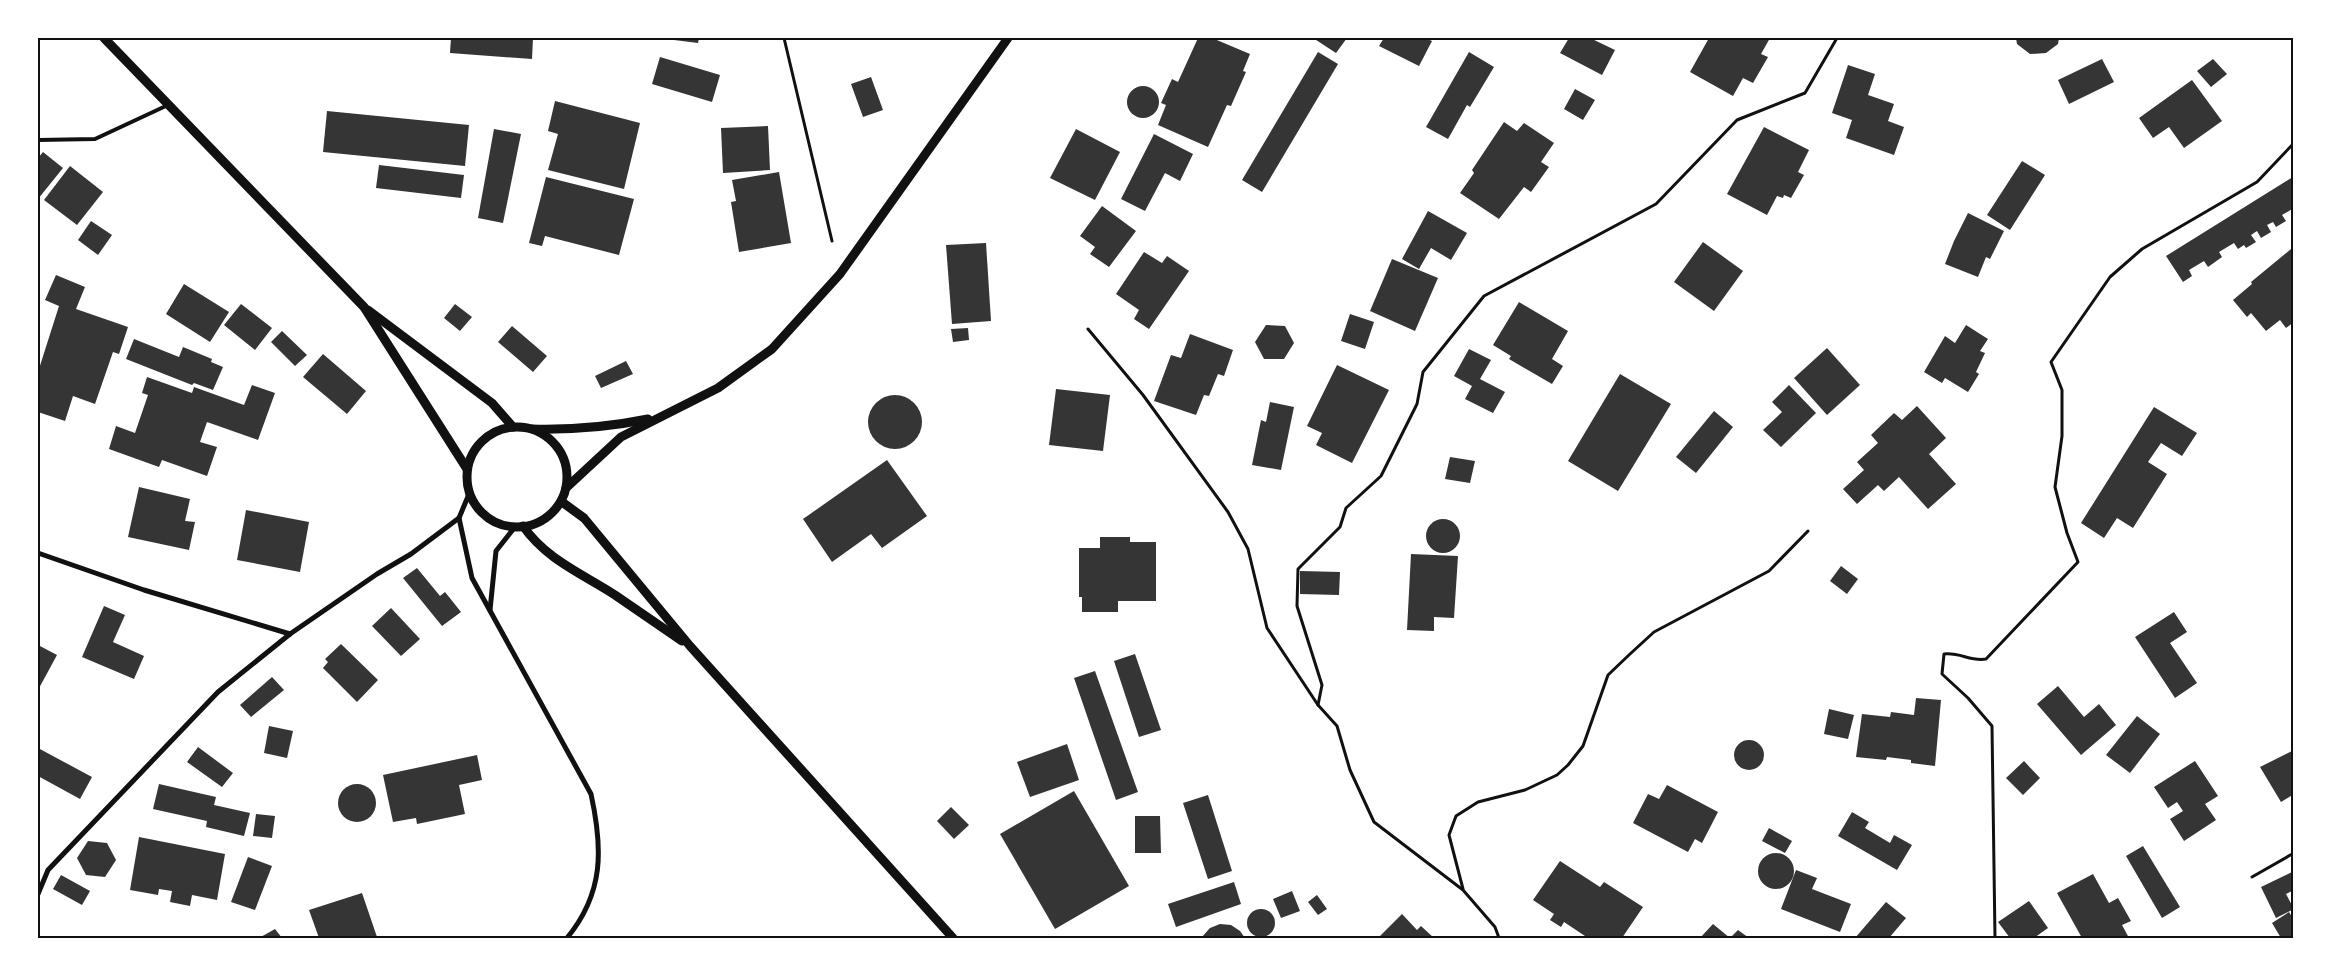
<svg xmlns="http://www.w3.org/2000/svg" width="2331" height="976" font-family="'IBM Plex Sans',sans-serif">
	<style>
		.building { fill: #353535 }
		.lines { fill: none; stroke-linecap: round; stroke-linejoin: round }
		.path { stroke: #111; stroke-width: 3 }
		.service { stroke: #111; stroke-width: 4 }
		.minor { stroke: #111; stroke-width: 5 }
		.tertiary { stroke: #111; stroke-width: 9 }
		.neatline { fill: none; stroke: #111; stroke-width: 2 }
	</style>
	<rect width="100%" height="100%" fill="#fff"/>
	<!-- building -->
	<g class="building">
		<polygon points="451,38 533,38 532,59 450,53"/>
		<polygon points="658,38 699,38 698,43"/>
		<polygon points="1198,38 1212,38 1250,54 1243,71 1246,72 1231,106 1227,105 1208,147 1158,125 1166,105 1161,103 1172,79 1178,82"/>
		<polygon points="1313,38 1347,38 1336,53"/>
		<polygon points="1384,38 1425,38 1432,41 1419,66 1379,46"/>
		<polygon points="1569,38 1590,38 1615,50 1602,75 1560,53"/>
		<polygon points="1709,38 1770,38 1761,54 1768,57 1753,83 1743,78 1733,96 1690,72"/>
		<polygon points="2016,38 2059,38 2058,44 2046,53 2030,54 2017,44"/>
		<polygon points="1318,52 1338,64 1262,192 1242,180"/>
		<polygon points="1469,52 1494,67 1470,107 1467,105 1448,139 1426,127"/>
		<polygon points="660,57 720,75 712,102 652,84"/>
		<polygon points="2102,59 2114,82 2069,104 2058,80"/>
		<polygon points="2213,59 2227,74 2211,87 2197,71"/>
		<polygon points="1848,65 1875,74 1868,95 1894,104 1888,121 1904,127 1894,155 1846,138 1852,120 1832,113"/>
		<polygon points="871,77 883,110 863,117 851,84"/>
		<polygon points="2192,80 2222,121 2184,148 2169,127 2153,138 2139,118"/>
		<circle cx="1143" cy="102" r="16"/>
		<polygon points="1575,89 1595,100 1583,120 1564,109"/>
		<polygon points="555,101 640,123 624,189 548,170 558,134 548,131"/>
		<polygon points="327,111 469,125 465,166 323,152"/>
		<polygon points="1504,122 1517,131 1524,123 1554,143 1541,162 1549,167 1531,192 1524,187 1499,219 1460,193 1474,173 1472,170"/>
		<polygon points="768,126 770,170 723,173 721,128"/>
		<polygon points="1764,127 1809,150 1798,172 1804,175 1791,198 1784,195 1783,198 1777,196 1767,215 1727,194"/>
		<polygon points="494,129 521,134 503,223 478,218"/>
		<polygon points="1076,129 1120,152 1095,200 1050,178"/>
		<polygon points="1154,134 1193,154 1180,181 1165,173 1145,211 1121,199"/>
		<polygon points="43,152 63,168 38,199 38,158"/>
		<polygon points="2022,161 2045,175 2010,230 1987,215"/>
		<polygon points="379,165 464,175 461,198 376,188"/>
		<polygon points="70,166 103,192 77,225 44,200"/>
		<polygon points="779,172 791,243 739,252 731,202 736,201 732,180"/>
		<polygon points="546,177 634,199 619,255 545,236 542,246 529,243"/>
		<polygon points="2293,177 2294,208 2282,215 2286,221 2276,227 2273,222 2267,225 2271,232 2261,238 2257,231 2251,235 2256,242 2246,248 2244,245 2238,249 2234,243 2219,252 2222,257 2208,267 2204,261 2189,270 2192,276 2183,282 2166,256"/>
		<polygon points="1102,206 1136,231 1109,267 1090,254 1095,247 1080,236"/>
		<polygon points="1428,211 1467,233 1451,260 1431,248 1419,269 1402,259"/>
		<polygon points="1968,213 2004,231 1990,259 1986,257 1978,277 1945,264 1954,241"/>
		<polygon points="91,221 112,235 98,255 78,240"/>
		<polygon points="1703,242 1743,271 1714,311 1674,282"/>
		<polygon points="986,243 991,321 952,324 946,245"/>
		<polygon points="2291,249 2294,252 2294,322 2286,328 2280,320 2266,331 2251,313 2247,317 2233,300 2252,284 2251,282"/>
		<polygon points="1144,252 1162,263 1167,256 1189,271 1149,329 1134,319 1139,310 1116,294"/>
		<polygon points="1392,259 1438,278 1415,331 1370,311"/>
		<polygon points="56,275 85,287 76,309 128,327 119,354 113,352 95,404 73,396 65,421 38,412 38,372 59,306 45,300"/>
		<polygon points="184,284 229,312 210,342 166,314"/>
		<polygon points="1519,302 1568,331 1552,359 1563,366 1552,384 1509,359 1511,356 1493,345"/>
		<polygon points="241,304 272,328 255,350 224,325"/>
		<polygon points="455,304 472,317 460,331 444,318"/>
		<polygon points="1350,314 1374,322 1365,349 1341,341"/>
		<polygon points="1266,325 1285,326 1294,343 1284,359 1264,359 1255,342"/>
		<polygon points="1966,325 1988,339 1980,351 1985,353 1976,372 1979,374 1968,392 1945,378 1942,383 1924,372 1945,336 1955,343"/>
		<polygon points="512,326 547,356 533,372 498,342"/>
		<polygon points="968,328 969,340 953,342 951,329"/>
		<polygon points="282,331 307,355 295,366 271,342"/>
		<polygon points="1190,334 1233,350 1224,376 1218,374 1209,396 1204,395 1196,415 1154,401 1171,355 1181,358"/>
		<polygon points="134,339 179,357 183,347 212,359 211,362 223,367 213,390 194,383 192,385 126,359"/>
		<polygon points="1827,348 1860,385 1827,415 1794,378"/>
		<polygon points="1469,349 1491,360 1480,379 1505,392 1493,413 1465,399 1472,386 1454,376"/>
		<polygon points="323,354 366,391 347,414 303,377"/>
		<polygon points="626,361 633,374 601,388 595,376"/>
		<polygon points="1337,365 1389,390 1352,463 1316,445 1322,433 1307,426"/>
		<polygon points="1620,374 1671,404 1618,491 1568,461"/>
		<polygon points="147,377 192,393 194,387 244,405 252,385 275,393 258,440 207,422 200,442 217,447 207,476 162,460 159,467 109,449 116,426 135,433 148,395 142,393"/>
		<polygon points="1789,385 1816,413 1781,447 1763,430 1782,412 1772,402"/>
		<polygon points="1056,389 1110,395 1103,451 1049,445"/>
		<circle cx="895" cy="422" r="27"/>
		<polygon points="1270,402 1294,407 1281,470 1252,465 1261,420 1266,422"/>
		<polygon points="1917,406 1946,438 1929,454 1956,484 1928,509 1899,477 1884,491 1878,485 1857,504 1843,489 1864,470 1857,462 1878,443 1871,435 1894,413 1902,420"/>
		<polygon points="2154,407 2197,433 2182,456 2161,443 2148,462 2167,474 2133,528 2117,518 2104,538 2081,523"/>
		<polygon points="1714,411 1733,427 1696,473 1676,457"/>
		<polygon points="1450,457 1475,461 1470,483 1445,479"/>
		<polygon points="887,460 927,516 882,548 871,534 832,562 803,519"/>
		<polygon points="139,487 190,499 185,521 195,522 189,550 128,537"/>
		<polygon points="246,510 309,522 300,572 237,560"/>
		<circle cx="1443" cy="536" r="17"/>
		<polygon points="1100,537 1130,537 1130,542 1156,542 1156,601 1118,601 1118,612 1082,612 1082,597 1079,597 1079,548 1100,548"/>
		<polygon points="1411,554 1458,556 1454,618 1434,617 1434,631 1407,630"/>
		<polygon points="1841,566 1858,579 1847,594 1830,581"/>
		<polygon points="417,568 440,596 445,592 461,612 442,626 403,578"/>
		<polygon points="1300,571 1340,572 1339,595 1300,594"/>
		<polygon points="104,606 125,615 113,642 144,656 134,679 82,657"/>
		<polygon points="391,608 420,639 401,656 372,626"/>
		<polygon points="2174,612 2187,632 2170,643 2197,683 2175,698 2135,637"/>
		<polygon points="341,644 378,680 357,702 323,668 328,662 325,659"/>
		<polygon points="38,645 57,655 38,690"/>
		<polygon points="1135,654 1161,730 1139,737 1114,661"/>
		<polygon points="1095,671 1138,792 1116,800 1074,678"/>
		<polygon points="272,677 284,690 251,717 240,705"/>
		<polygon points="2058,686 2084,717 2099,704 2116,725 2081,755 2037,704"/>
		<polygon points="1916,698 1941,700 1935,766 1911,763 1911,760 1887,757 1886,760 1856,757 1862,714 1890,717 1891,712 1914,715"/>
		<polygon points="1829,709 1854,715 1848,739 1824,734"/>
		<polygon points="2137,716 2160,734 2130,773 2106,755"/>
		<polygon points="269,726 293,731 287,758 264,753"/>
		<circle cx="1749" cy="755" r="15"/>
		<polygon points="1067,744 1079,780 1030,797 1017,762"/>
		<polygon points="198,747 233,773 222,787 187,762"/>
		<polygon points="38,748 92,777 80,799 38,776"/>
		<polygon points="2294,750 2294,794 2281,802 2260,767"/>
		<polygon points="477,755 482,780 459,785 465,814 417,824 416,818 393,822 383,775"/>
		<polygon points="2024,761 2040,778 2023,795 2006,778"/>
		<polygon points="2195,761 2218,796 2205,804 2216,820 2184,841 2170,819 2183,811 2177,802 2168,808 2154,787"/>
		<circle cx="357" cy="803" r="19"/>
		<polygon points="159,784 216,797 214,805 250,813 244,836 206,827 207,821 153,809"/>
		<polygon points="1667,785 1718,812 1702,843 1695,839 1688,852 1633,823 1648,794 1659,799"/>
		<polygon points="1074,791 1129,886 1055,929 1000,834"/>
		<polygon points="1208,795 1232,871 1208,879 1183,803"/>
		<polygon points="951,807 969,825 954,839 937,821"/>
		<polygon points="1852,812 1869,822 1865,828 1890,843 1894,835 1912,845 1897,870 1838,836"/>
		<polygon points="256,814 275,816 272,838 253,836"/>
		<polygon points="1135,816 1160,816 1161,853 1135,853"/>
		<polygon points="1769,828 1792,841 1785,853 1762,841"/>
		<polygon points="139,837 225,854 217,900 192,895 190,906 170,902 172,891 159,889 158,895 130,890"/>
		<polygon points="88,841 107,843 116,860 105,877 86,875 77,858"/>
		<polygon points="2143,846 2180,907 2162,918 2126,856"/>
		<circle cx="1776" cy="871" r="18"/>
		<polygon points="248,857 272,866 255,910 231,902"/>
		<polygon points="1560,861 1600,887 1604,882 1643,907 1622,938 1583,938 1585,936 1564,922 1561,927 1550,920 1554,914 1533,900"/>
		<polygon points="1796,870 1817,878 1812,889 1851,904 1840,932 1781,909"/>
		<polygon points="2294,871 2294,890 2286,894 2294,909 2276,918 2261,887"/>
		<polygon points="2093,874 2109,903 2118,898 2131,921 2122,925 2129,938 2082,938 2057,893"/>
		<polygon points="61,875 90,891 82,905 53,889"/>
		<polygon points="1234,882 1241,904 1176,927 1168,904"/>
		<polygon points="1292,891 1300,911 1281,918 1273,899"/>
		<polygon points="362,893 377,937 319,938 309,910"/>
		<polygon points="1317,895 1327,909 1318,915 1308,902"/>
		<polygon points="2029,901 2048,928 2034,938 2010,938 1998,922"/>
		<polygon points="1886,902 1906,918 1889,938 1855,938"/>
		<circle cx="1261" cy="923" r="14"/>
		<polygon points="2289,912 2294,920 2294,938 2281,938 2272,923"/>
		<polygon points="1402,914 1417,930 1421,926 1434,938 1383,938 1380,936"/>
		<polygon points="1220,924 1231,925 1240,931 1245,938 1201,938 1210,928"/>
		<polygon points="1713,924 1730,938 1700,938"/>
		<polygon points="275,929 282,938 259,938"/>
		<polygon points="1738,930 1749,938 1730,938"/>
	</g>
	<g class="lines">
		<!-- path -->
		<g class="path">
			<polyline points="784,38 832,241"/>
			<polyline points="1088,329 1143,395 1228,512 1248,549 1267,628 1318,705 1337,726 1350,770 1374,822 1463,890 1495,927 1499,938"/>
			<polyline points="1318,705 1322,685 1297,606 1298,569 1340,527 1346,508 1381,476 1417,404 1423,372 1484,296 1656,204 1737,120 1805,93 1837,38"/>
			<polyline points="2252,877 2294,853"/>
			<polyline points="1463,889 1449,835 1456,816 1478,802 1525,790 1557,775 1568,765 1583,746 1608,675 1630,654 1654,632 1769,571 1808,531"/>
			<path d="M 1995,938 L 1992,726 L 1968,698 L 1942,674 L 1944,654 C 1960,652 1971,662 1986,659 L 2078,562 L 2067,533 L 2055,487 L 2062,436 L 2062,390 L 2051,362 L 2110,277 L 2142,249 L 2257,182 L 2294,143"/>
		</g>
		<!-- service -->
		<polyline class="service" points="38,140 95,139 168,105"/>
		<!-- minor -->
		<g class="minor">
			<path d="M 469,494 L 459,518 L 472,578 L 591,794 C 603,849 604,893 567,938"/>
			<polyline points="38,553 144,590 290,634"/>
			<polyline points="490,610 496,551 515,527"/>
			<polyline points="38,894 48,870 218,692 290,634 377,574 411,554 459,518"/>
		</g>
		<!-- tertiary -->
		<g class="tertiary">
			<polyline points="104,38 364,307 467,469"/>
			<polyline points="368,310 492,403 513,427"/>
			<circle cx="517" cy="477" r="50"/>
			<path d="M 532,429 C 572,430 609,427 648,419"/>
			<polyline points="566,488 621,437 718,388 772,349 840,274 1008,38"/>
			<polyline points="562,502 584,518 690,646 953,938"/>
			<path d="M 523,526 C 547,560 581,573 615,595 C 637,610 659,625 682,641"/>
		</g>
	</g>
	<!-- border -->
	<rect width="2331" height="976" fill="none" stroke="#ffffff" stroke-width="78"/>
	<rect x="39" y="39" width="2253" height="898" class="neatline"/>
</svg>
